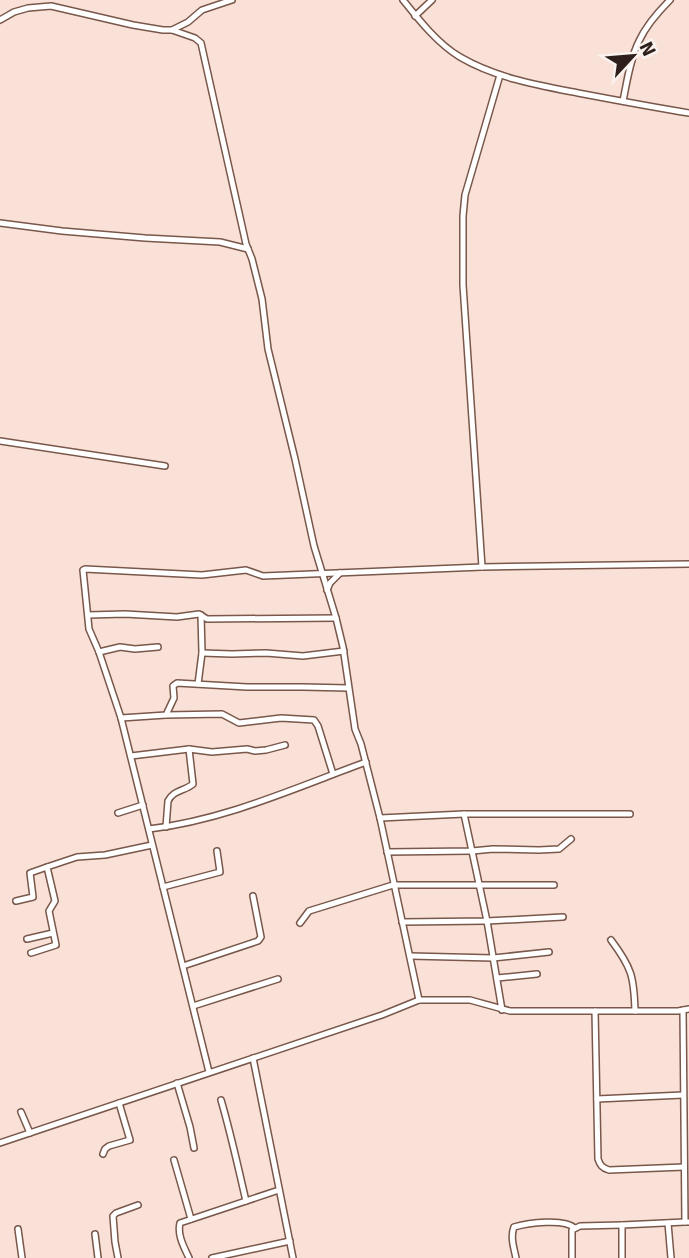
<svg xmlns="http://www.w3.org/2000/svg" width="689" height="1258" font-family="Signika,sans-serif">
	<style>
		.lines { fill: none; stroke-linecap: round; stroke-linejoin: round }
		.minor-casing { stroke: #79574a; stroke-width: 8 }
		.minor { stroke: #fff; stroke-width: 5 }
	</style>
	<rect width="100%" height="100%" fill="#f9e1d7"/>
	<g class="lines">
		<!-- minor casing -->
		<g class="minor-casing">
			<g id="minor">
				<path d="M 403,0 C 419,20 438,44 460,57 C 496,78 537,85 578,93 C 615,100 652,107 689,113"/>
				<polyline points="415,16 432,0"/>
				<polyline points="0,20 14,12 28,8 51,6 133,25 163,30 172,30 188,22 202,10 232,0"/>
				<polyline points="172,30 195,38 201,43 246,244 252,259 262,299 268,349 295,459 314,546 336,618 343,647 355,729 361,744 380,818 419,1000"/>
				<path d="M 623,101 C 627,82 630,59 639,41 C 646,26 658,12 670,0"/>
				<polyline points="0,223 62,231 145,238 220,242 248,249"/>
				<polyline points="0,441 165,466"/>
				<polyline points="482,567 463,285 463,216 465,195 500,75"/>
				<polyline points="327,590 330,583 340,573"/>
				<polyline points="88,615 125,614 177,617 199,614 207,619 336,618"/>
				<polyline points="99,652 120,647 135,649 158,647"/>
				<polyline points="202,653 232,654 266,653 303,656 344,651"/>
				<polyline points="198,684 202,653 201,615"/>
				<polyline points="166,715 222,714 239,723 281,718 314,720 318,726 333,774"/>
				<polyline points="121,718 166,715 174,698 173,686 177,683 247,687 303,687 348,688"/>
				<polyline points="131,756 189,749 212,752 247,749 255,751 266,750 285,745"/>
				<polyline points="118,813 143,805"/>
				<polyline points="464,814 487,921 502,1010"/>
				<polyline points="380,818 464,814 630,814"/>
				<path d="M 166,827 L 168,801 C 173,790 185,791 193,784 L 189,749"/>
				<path d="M 149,829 C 225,820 295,788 366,762"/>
				<polyline points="387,852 472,851 493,849 539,850 559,849 571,839"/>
				<polyline points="163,887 220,872 217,851"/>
				<polyline points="16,901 33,897 30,873 47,867"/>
				<polyline points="402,922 487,921 563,917"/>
				<polyline points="300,923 309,911 393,885 554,885"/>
				<polyline points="27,939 53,933"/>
				<path d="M 611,940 C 632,968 634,977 635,1011"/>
				<polyline points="31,953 56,945 49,911 55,901 47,867 77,857 105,855 152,845"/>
				<polyline points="410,956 493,958 549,952"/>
				<polyline points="183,966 258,941 261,937 260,932 253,896"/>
				<polyline points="497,978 537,974"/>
				<polyline points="193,1006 278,979"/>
				<polyline points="683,1010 685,1222 689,1222"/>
				<path d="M 595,1011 L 598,1159 C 600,1165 602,1168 609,1170 L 684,1167"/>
				<polyline points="253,1058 293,1258"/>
				<polyline points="209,1072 121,718 99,652 89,629 83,570 85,569 202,575 246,570 263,576 482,567 689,564"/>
				<polyline points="177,1083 190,1127 194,1148"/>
				<polyline points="597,1099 683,1095"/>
				<path d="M 221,1100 C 231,1134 238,1167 246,1201"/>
				<polyline points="21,1112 30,1133"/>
				<polyline points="0,1143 382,1015 419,1000 470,1000 510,1011 678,1011 689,1009"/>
				<polyline points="103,1154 105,1149 109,1146 130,1140 119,1103"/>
				<polyline points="174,1160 191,1219"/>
				<polyline points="668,1223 671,1258"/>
				<polyline points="18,1229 22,1258"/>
				<polyline points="95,1234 98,1258"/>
				<polyline points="118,1258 115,1242 113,1216 116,1213 138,1205"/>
				<path d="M 189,1258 C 184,1247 177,1235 180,1223 L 279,1190"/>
				<polyline points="212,1258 290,1241"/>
				<path d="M 516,1258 C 514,1248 510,1237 514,1227 C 528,1223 564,1218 575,1228"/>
				<polyline points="572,1258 572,1230 580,1226 622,1225"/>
				<polyline points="622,1258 622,1225 685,1222"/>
			</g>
		</g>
		<!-- minor -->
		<use href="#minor" class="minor"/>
	</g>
	<!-- north arrow -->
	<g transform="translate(633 56) rotate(64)" stroke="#faf2ef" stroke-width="5" paint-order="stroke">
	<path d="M0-5L12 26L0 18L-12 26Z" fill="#2e1f1a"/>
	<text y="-10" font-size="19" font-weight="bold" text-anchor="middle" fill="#2e1f1a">N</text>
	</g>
</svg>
